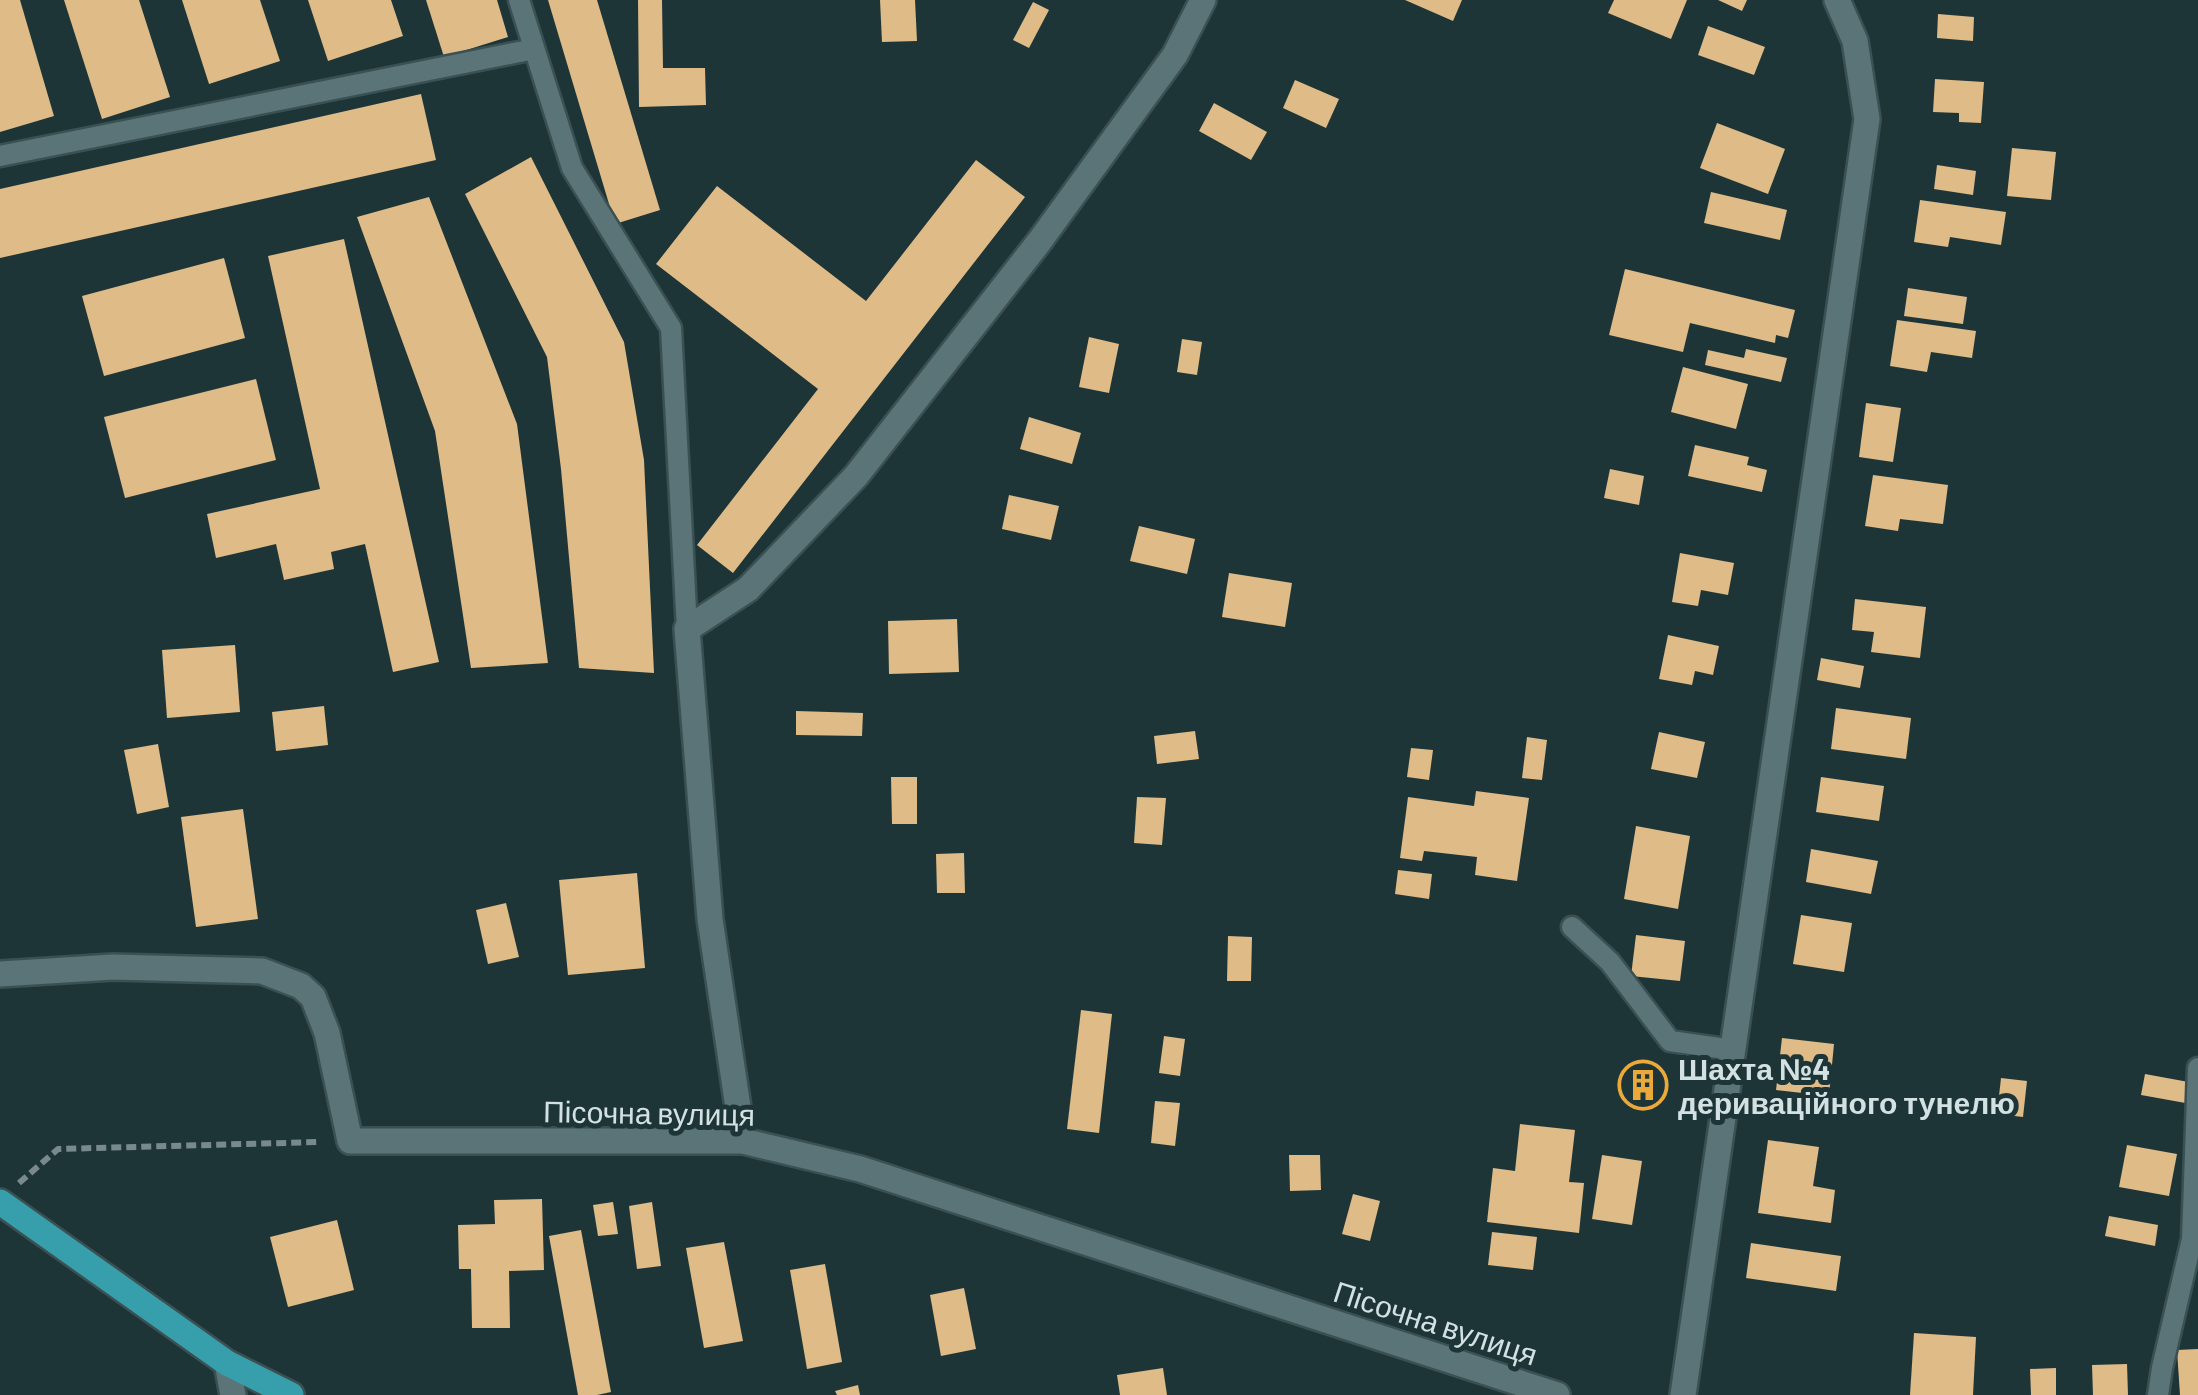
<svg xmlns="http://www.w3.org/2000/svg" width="2198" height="1395" font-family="Barlow,sans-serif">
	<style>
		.building { fill: #debb87 }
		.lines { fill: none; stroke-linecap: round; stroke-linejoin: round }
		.service-casing { stroke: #3b5053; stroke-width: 25 }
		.minor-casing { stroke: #3b5053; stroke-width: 30 }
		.tertiary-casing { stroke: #3b5053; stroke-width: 30 }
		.primary-casing { stroke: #3b5053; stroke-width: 30 }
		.path { stroke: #788a8d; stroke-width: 6; stroke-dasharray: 10 5; stroke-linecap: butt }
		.service { stroke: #5b7478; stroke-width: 20 }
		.minor { stroke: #5b7478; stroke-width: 25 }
		.tertiary { stroke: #5b7478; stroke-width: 25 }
		.primary { stroke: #379fab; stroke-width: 25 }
		.labels { text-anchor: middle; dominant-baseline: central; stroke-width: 10; stroke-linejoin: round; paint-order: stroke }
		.poi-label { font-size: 30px; font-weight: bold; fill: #d3e1e3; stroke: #1e3538; text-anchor: start }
		.street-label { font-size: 30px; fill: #d3e1e3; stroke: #1e3538 }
	</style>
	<rect width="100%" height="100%" fill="#1e3538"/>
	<!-- building -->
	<g class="building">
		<polygon points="0,0 20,0 54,116 0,132"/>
		<polygon points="64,0 139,0 170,97 102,119"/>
		<polygon points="182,0 260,0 280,61 209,84"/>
		<polygon points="308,0 391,0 403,36 328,61"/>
		<polygon points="426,0 497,0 508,37 444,57"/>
		<polygon points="548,0 597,0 660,210 615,224"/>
		<polygon points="638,0 662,0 663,68 705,68 706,105 639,107"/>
		<polygon points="880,0 915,0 917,41 882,42"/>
		<polygon points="1405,0 1462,0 1453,21"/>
		<polygon points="1614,0 1687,0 1671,39 1608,13"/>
		<polygon points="1718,0 1747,0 1742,11"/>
		<polygon points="1033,2 1049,10 1029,48 1013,40"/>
		<polygon points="1938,14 1974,17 1973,41 1937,38"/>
		<polygon points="1708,26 1765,47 1754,75 1698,55"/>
		<polygon points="1935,79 1984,82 1981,123 1959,122 1959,113 1933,112"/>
		<polygon points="1295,80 1339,99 1326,128 1283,108"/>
		<polygon points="421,94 436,160 0,258 0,189"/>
		<polygon points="1214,103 1267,132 1251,160 1199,131"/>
		<polygon points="1717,123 1785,149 1768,194 1700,168"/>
		<polygon points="2012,148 2056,152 2051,200 2007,196"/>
		<polygon points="531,157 624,342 644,460 654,673 579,668 561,469 547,357 465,194"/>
		<polygon points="976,160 1025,197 733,573 697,545 818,389 656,264 717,186 866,301"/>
		<polygon points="1937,165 1976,171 1973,195 1934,189"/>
		<polygon points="1711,192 1787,210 1780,240 1704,223"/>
		<polygon points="429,197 517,424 548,663 471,668 435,431 357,217"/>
		<polygon points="1920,200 2006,212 2001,245 1950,237 1948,247 1914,242"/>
		<polygon points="344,239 439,662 393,672 365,544 331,552 334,569 284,580 276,544 216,558 207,514 320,489 268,256"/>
		<polygon points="224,258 245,338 104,376 82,296"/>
		<polygon points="1625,269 1795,310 1788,338 1776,335 1775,343 1690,323 1683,352 1609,335"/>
		<polygon points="1908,288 1967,297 1963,324 1904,316"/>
		<polygon points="1897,320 1976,331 1972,358 1931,352 1927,372 1890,366"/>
		<polygon points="1089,337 1119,344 1109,393 1079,387"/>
		<polygon points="1182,339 1202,342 1197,375 1177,372"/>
		<polygon points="1746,349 1787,358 1781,382 1705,365 1708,350 1744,358"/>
		<polygon points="1683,367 1748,384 1736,429 1671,412"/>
		<polygon points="256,379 276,460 125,498 104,417"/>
		<polygon points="1866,403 1901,408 1893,462 1859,457"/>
		<polygon points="1029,417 1081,433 1072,464 1020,449"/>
		<polygon points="1695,445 1749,457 1747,465 1767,470 1762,492 1688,476"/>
		<polygon points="1610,469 1644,476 1639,505 1604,498"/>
		<polygon points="1873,475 1948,485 1943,524 1900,519 1898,531 1865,526"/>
		<polygon points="1009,495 1059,506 1051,540 1002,529"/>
		<polygon points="1139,526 1195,539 1187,574 1130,561"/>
		<polygon points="1680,553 1734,563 1728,595 1701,590 1698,606 1672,602"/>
		<polygon points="1229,573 1292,583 1285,627 1222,617"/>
		<polygon points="1855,599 1926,607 1920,658 1871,652 1874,632 1852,630"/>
		<polygon points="957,619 959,672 889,674 888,621"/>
		<polygon points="1668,635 1719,646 1713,675 1695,671 1692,685 1659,679"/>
		<polygon points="235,645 240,712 167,718 162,650"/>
		<polygon points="1821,658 1864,666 1860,688 1817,680"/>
		<polygon points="324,706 328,745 276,751 272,712"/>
		<polygon points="1836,708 1911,718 1906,759 1831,749"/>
		<polygon points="796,711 863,713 862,736 796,735"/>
		<polygon points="1195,731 1199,759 1157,764 1154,736"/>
		<polygon points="1659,732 1705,742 1697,778 1651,769"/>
		<polygon points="1527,737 1547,740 1542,780 1522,778"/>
		<polygon points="158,744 169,807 137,814 124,750"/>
		<polygon points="1411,748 1433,750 1429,780 1407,777"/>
		<polygon points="891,777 917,777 917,824 892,824"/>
		<polygon points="1821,777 1884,786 1879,821 1816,812"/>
		<polygon points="1476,791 1529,798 1517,881 1475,875 1477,857 1424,851 1422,861 1400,858 1408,797 1474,806"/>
		<polygon points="1137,797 1166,798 1162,845 1134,843"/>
		<polygon points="243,809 258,919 196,927 181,817"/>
		<polygon points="1636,826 1690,836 1678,909 1624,899"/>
		<polygon points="1811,849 1878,861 1871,894 1806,882"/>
		<polygon points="964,853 965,893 937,893 936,854"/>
		<polygon points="1398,870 1432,874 1429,899 1395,894"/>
		<polygon points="637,873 645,968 568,975 559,880"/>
		<polygon points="506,903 519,957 488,964 476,910"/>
		<polygon points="1801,915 1852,923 1844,972 1793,964"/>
		<polygon points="1636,935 1685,941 1680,981 1631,976"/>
		<polygon points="1228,936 1252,937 1251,981 1227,981"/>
		<polygon points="1081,1010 1112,1014 1099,1133 1067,1129"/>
		<polygon points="1164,1036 1185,1039 1180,1076 1159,1073"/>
		<polygon points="1782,1038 1834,1044 1829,1096 1776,1090"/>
		<polygon points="1649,1071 1659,1084 1651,1098 1636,1100 1626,1087 1634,1072"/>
		<polygon points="2145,1074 2194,1083 2191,1104 2141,1095"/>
		<polygon points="2001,1078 2027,1081 2023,1117 1997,1114"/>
		<polygon points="1155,1101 1180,1103 1175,1146 1151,1143"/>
		<polygon points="1520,1124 1575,1130 1569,1182 1584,1183 1579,1233 1487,1222 1493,1168 1515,1171"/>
		<polygon points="1768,1140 1819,1147 1813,1186 1835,1190 1831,1223 1758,1213"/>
		<polygon points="2127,1145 2177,1154 2169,1196 2119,1187"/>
		<polygon points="1289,1155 1320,1155 1321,1190 1290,1191"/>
		<polygon points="1602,1155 1642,1161 1632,1225 1592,1219"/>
		<polygon points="1353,1194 1380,1201 1370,1241 1342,1234"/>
		<polygon points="542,1199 544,1270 509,1271 510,1328 472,1328 471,1269 459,1269 458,1225 495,1224 494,1200"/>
		<polygon points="613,1202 618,1234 598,1236 593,1205"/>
		<polygon points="652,1202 661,1266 637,1269 629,1206"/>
		<polygon points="2109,1216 2158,1225 2155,1246 2105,1236"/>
		<polygon points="337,1220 354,1290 288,1307 270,1237"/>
		<polygon points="581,1230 611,1392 597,1395 578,1395 549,1236"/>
		<polygon points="1492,1232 1537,1237 1533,1270 1488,1265"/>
		<polygon points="724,1242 743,1341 704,1348 686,1248"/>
		<polygon points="1751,1243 1841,1256 1836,1291 1746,1278"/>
		<polygon points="825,1264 842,1362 807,1369 790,1270"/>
		<polygon points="964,1288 976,1349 941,1356 930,1295"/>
		<polygon points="1914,1333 1976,1337 1973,1395 1910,1395"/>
		<polygon points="2198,1349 2198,1395 2180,1395 2177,1350"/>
		<polygon points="2127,1364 2128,1395 2093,1395 2092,1365"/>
		<polygon points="1163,1368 1167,1395 1120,1395 1117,1375"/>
		<polygon points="2056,1368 2056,1395 2031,1395 2030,1369"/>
		<polygon points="858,1385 860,1395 837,1395 835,1391"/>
	</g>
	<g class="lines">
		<!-- service casing -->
		<g class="service-casing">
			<g id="service">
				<polyline points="519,0 572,168 671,328 687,629"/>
				<polyline points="0,156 534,49"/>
				<polyline points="1572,927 1610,962 1670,1041 1733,1050"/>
				<polyline points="2158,1395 2162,1368 2192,1239 2198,1068"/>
			</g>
		</g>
		<!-- minor casing -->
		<g class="minor-casing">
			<g id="minor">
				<polyline points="0,974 113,967 262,971 301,986 313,997 327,1033 350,1141 743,1141 860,1169 1557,1395"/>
				<polyline points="743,1141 710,919 687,629 748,589 856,476 1039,242 1175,55 1203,0"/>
				<polyline points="227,1363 233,1395"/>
			</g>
		</g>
		<!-- tertiary casing -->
		<g class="tertiary-casing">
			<polyline id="tertiary" points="1683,1395 1867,119 1855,41 1837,0"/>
		</g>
		<!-- primary casing -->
		<g class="primary-casing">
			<polyline id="primary" points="0,1202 227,1363 291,1395"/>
		</g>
		<!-- path -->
		<polyline class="path" points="19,1183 58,1149 319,1142"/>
		<!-- service -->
		<use href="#service" class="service"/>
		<!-- minor -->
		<use href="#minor" class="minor"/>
		<!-- tertiary -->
		<use href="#tertiary" class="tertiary"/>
		<!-- primary -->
		<use href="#primary" class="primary"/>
	</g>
	<!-- icons -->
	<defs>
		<g id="building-ring" transform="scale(2.5)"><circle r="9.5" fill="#1e3538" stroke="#eba939" stroke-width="1.5"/><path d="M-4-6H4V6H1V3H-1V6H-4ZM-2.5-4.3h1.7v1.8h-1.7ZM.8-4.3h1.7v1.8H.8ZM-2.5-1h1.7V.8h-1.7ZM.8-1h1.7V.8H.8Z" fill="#eba939"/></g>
	</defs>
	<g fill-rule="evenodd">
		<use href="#building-ring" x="1643" y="1085"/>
	</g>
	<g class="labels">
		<!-- poi labels -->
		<g class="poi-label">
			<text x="1678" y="1068">Шахта №4<tspan x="1678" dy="34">дериваційного тунелю</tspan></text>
		</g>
		<!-- street labels -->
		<g class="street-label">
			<text transform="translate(649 1112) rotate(1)">Пісочна вулиця</text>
			<text transform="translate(1436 1322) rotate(18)">Пісочна вулиця</text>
		</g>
	</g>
</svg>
